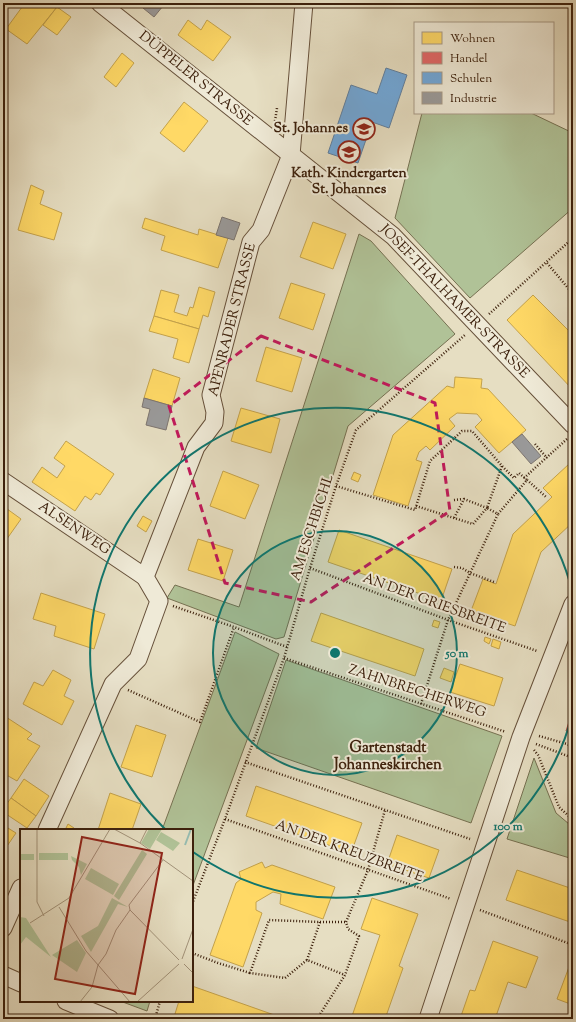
<svg xmlns="http://www.w3.org/2000/svg" width="576" height="1022" font-family="'Sorts Mill Goudy',serif">
	<style>
		.green { fill: #b0c297; stroke: #767152 }
		.homes { fill: #ffd966; stroke: #c4a24b }
		.shops { fill: #e06666; stroke: #af514b }
		.schools { fill: #6fa8dc; stroke: #607f9e }
		.industry { fill: #999; stroke: #7d756f }
		.lines { fill: none; stroke-linecap: round; stroke-linejoin: round }
		.minor-casing { stroke: #66503a; stroke-width: 19 }
		.path { stroke: #3c200c; stroke-width: 2.5; stroke-dasharray: 1 2; stroke-linecap: butt }
		.minor { stroke: #efead7; stroke-width: 17 }
		.marked { fill: none; stroke: #c2185b; stroke-width: 3; stroke-dasharray: 8 5; stroke-linejoin: round }
		.ring { fill: none; stroke: #0f766e; stroke-width: 2 }
		.labels { text-anchor: middle; dominant-baseline: central; stroke-width: 4; stroke-linejoin: round; paint-order: stroke }
		.street-label { font-size: 14px; fill: #3c200c; stroke: #efead7 }
		.poi-label { font-size: 14px; font-weight: bold; fill: #3c200c; stroke: #efead7; text-anchor: end }
		.neighbourhood-label { font-size: 15px; font-weight: bold; fill: #3c200c; stroke: #efead7 }
		.inset-river { fill: none; stroke: #96bcb1; stroke-width: 2 }
		.inset-road { fill: none; stroke: #a29279; stroke-width: 1 }
		.view { fill: #8f2418; fill-opacity: 0.15; stroke: #8f2418; stroke-width: 2 }
		.inset-edge { fill: none; stroke: #3c200c; stroke-width: 2 }
		.centre { fill: #0f766e; stroke: #efead7; stroke-width: 2 }
		.ring-label { font-size: 12px; text-anchor: middle; font-weight: bold; fill: #0f766e; stroke: #efead7; stroke-width: 4; stroke-linejoin: round; paint-order: stroke }
	</style>
	<rect width="100%" height="100%" fill="#e6dec2"/>
	<filter id="stains"><feTurbulence type="fractalNoise" baseFrequency=".005" numOctaves="4"/><feColorMatrix values="0 0 0 0 .2 0 0 0 0 .09 0 0 0 0 .02 0 0 0 .5 -.17"/></filter>
	<radialGradient id="worn" r=".72"><stop offset=".6" stop-color="#630" stop-opacity="0"/><stop offset="1" stop-color="#630" stop-opacity=".3"/></radialGradient>
	<!-- green -->
	<g class="green">
		<polygon points="422,113 531,113 573,133 573,208 470,298 395,218"/>
		<polygon points="359,234 371,241 455,334 348,426 284,637 276,639 167,598 175,585 239,607"/>
		<polygon points="235,632 279,654 192,888 192,830 162,830"/>
		<polygon points="286,660 502,736 471,823 256,748"/>
		<polygon points="534,758 556,813 569,824 573,826 573,859 507,839"/>
		<polygon points="120,1001 150,1001 147,1011"/>
	</g>
	<!-- homes -->
	<g class="homes">
		<polygon points="25,3 52,3 57,7 27,44 6,29"/>
		<polygon points="57,7 71,17 57,35 43,25"/>
		<polygon points="188,20 201,30 207,20 231,37 213,61 178,35"/>
		<polygon points="122,53 134,63 116,87 104,77"/>
		<polygon points="184,102 208,121 184,152 160,133"/>
		<polygon points="31,185 44,191 40,204 62,213 54,240 18,230"/>
		<polygon points="145,218 198,235 199,229 228,238 218,268 161,250 165,236 142,228"/>
		<polygon points="313,222 346,234 333,269 300,257"/>
		<polygon points="291,283 325,294 313,330 279,318"/>
		<polygon points="199,287 215,292 208,317 203,315 199,329 154,316 161,290 179,295 174,312 187,316 190,307 193,308"/>
		<polygon points="533,295 573,335 573,390 507,320"/>
		<polygon points="154,316 199,329 189,363 173,358 178,339 149,331"/>
		<polygon points="266,347 302,358 292,392 256,381"/>
		<polygon points="153,369 180,378 172,406 144,398"/>
		<polygon points="455,377 482,379 481,388 488,389 526,430 499,453 475,427 482,420 477,414 457,413 449,419 455,426 430,450 426,446 419,452 416,460 422,462 408,506 373,495 393,435 447,386 454,388"/>
		<polygon points="241,408 280,419 271,453 231,441"/>
		<polygon points="66,441 114,474 100,495 96,493 91,500 85,496 75,511 32,482 42,467 57,478 65,466 54,458"/>
		<polygon points="3,443 7,444 3,457"/>
		<polygon points="569,464 573,469 573,522 541,552 515,626 471,611 483,579 496,584 513,534 552,497 543,488"/>
		<polygon points="223,471 259,485 245,519 210,506"/>
		<polygon points="354,472 361,475 358,482 351,479"/>
		<polygon points="3,506 21,519 4,543 3,542"/>
		<polygon points="143,516 152,521 146,532 137,526"/>
		<polygon points="339,530 452,569 441,601 328,562"/>
		<polygon points="198,539 233,550 223,581 188,570"/>
		<polygon points="41,593 105,614 94,649 54,636 56,626 33,619"/>
		<polygon points="321,613 424,649 415,676 311,641"/>
		<polygon points="434,620 440,622 438,628 432,626"/>
		<polygon points="485,637 491,639 489,644 484,641"/>
		<polygon points="493,639 501,642 499,649 491,646"/>
		<polygon points="460,664 503,678 494,706 450,692"/>
		<polygon points="444,668 454,672 451,682 440,678"/>
		<polygon points="53,670 71,680 64,696 74,701 62,725 23,704 34,682 43,686"/>
		<polygon points="6,717 32,734 27,739 40,746 17,781 3,773 3,722"/>
		<polygon points="136,725 166,735 152,777 121,767"/>
		<polygon points="24,779 49,796 36,816 11,798"/>
		<polygon points="256,786 362,823 351,853 246,816"/>
		<polygon points="110,793 141,804 132,830 98,830"/>
		<polygon points="11,798 36,816 27,828 3,812 3,809"/>
		<polygon points="68,824 74,828 73,830 66,828"/>
		<polygon points="3,825 16,833 3,852"/>
		<polygon points="397,835 439,850 429,878 387,864"/>
		<polygon points="262,862 265,868 272,865 335,887 323,919 280,904 281,894 273,892 256,902 256,910 262,913 243,967 210,955 236,883 241,879 239,872"/>
		<polygon points="517,870 573,889 573,923 506,900"/>
		<polygon points="372,898 418,914 399,966 403,968 385,1019 351,1019 380,935 361,929"/>
		<polygon points="493,941 538,957 526,988 508,982 495,1019 460,1019 470,990 475,991"/>
		<polygon points="569,967 573,969 573,1005 557,999"/>
		<polygon points="192,986 280,1017 280,1019 180,1019 174,1017 179,1001 192,1001"/>
	</g>
	<!-- shops -->
	<polygon class="shops" points="573,709 573,733 566,731"/>
	<!-- schools -->
	<polygon class="schools" points="386,68 407,75 389,128 372,122 358,163 328,153 351,85 377,94"/>
	<!-- industry -->
	<g class="industry">
		<polygon points="146,3 159,3 163,6 154,17 143,8"/>
		<polygon points="222,217 240,223 234,240 216,235"/>
		<polygon points="144,398 172,406 166,430 146,425 150,409 142,407"/>
		<polygon points="522,434 541,456 531,464 512,442"/>
	</g>
	<g class="lines">
		<!-- minor casing -->
		<g class="minor-casing">
			<g id="minor">
				<polyline points="100,3 393,236 573,425"/>
				<polyline points="3,481 145,577"/>
				<polyline points="47,830 113,684 138,659 159,601 145,577 196,447 214,423 215,412 211,395 251,242 261,230 291,155 304,3"/>
				<polyline points="3,928 21,888"/>
				<polyline points="3,975 21,983"/>
				<polyline points="66,1001 110,1019"/>
				<polyline points="428,1019 521,737 573,604"/>
			</g>
		</g>
		<!-- path -->
		<g class="path">
			<polyline points="275,121 277,108"/>
			<polyline points="547,263 573,294"/>
			<polyline points="489,314 573,238"/>
			<polyline points="535,444 547,458"/>
			<polyline points="524,478 567,439"/>
			<polyline points="527,480 546,497"/>
			<polyline points="336,486 415,510 430,461 462,431 472,431 502,466 487,508 498,514 527,480 519,473 514,478 502,466"/>
			<polyline points="454,500 463,499"/>
			<polyline points="416,506 473,524 487,508 464,499 454,518"/>
			<polyline points="454,567 462,568 470,573 494,582"/>
			<polyline points="310,568 448,620 537,651"/>
			<polyline points="173,606 234,627 287,647"/>
			<polyline points="284,658 506,732"/>
			<polyline points="128,690 200,722 234,627"/>
			<polyline points="421,704 448,620 498,514"/>
			<polyline points="539,736 567,744 573,747"/>
			<polyline points="536,744 573,758"/>
			<polyline points="534,750 538,755 559,807 573,820"/>
			<polyline points="245,762 470,839"/>
			<polyline points="225,819 451,899"/>
			<polyline points="192,904 225,819 284,658 310,568 336,486 356,430 465,335"/>
			<polyline points="480,910 573,945"/>
			<polyline points="320,922 346,922"/>
			<polyline points="192,953 218,963 250,973"/>
			<polyline points="307,960 320,922 269,920 250,973 285,978 307,960 345,975"/>
			<polyline points="155,1019 160,1001"/>
			<polyline points="317,1019 345,975 359,936 348,929 346,922 368,870 385,810"/>
		</g>
		<!-- minor -->
		<use href="#minor" class="minor"/>
	</g>
	<!-- marked area -->
	<path class="marked" d="M 261,336 L 435,403 L 450,511 L 311,602 L 225,583 L 169,406 Z"/>
	<!-- distance rings -->
	<circle cx="335" cy="653" r="122" fill="#0f766e" fill-opacity=".12"/>
	<g class="ring">
		<circle cx="335" cy="653" r="122"/>
		<path d="M573 712A245 245 0 0 1 193 852M165 829A245 245 0 1 1 573 594"/>
	</g>
	<!-- icons -->
	<defs>
		<g id="school-ring" transform="scale(1.15)"><circle r="9.5" fill="#efead7" stroke="#8f2418" stroke-width="1.5"/><path d="M0-5L7-2L0 1L-7-2ZM-4 1L0 2.5L4 1V4Q0 6-4 4Z" fill="#8f2418"/></g>
	</defs>
	<g fill-rule="evenodd">
		<use href="#school-ring" x="364" y="129"/>
		<use href="#school-ring" x="349" y="152"/>
	</g>
	<g class="labels">
		<!-- street labels -->
		<g class="street-label">
			<text transform="translate(195 79) rotate(39)">DÜPPELER STRASSE</text>
			<text transform="translate(454 302) rotate(46)">JOSEF-THALHAMER-STRASSE</text>
			<text transform="translate(233 320) rotate(-76)">APENRADER STRASSE</text>
			<text transform="translate(313 528) rotate(-72)">AM ESCHBICHL</text>
			<text transform="translate(74 529) rotate(34)">ALSENWEG</text>
			<text transform="translate(434 604) rotate(20)">AN DER GRIESBREITE</text>
			<text transform="translate(417 692) rotate(18)">ZAHNBRECHERWEG</text>
			<text transform="translate(349 852) rotate(20)">AN DER KREUZBREITE</text>
		</g>
		<!-- poi labels -->
		<g class="poi-label">
			<text x="348" y="129">St. Johannes</text>
			<text x="349" y="174" text-anchor="middle">Kath. Kindergarten<tspan x="349" dy="16">St. Johannes</tspan></text>
		</g>
		<!-- neighbourhood labels -->
		<g class="neighbourhood-label">
			<text x="388" y="748">Gartenstadt<tspan x="388" dy="17">Johanneskirchen</tspan></text>
		</g>
	</g>
	<!-- overview -->
	<g transform="translate(20 829)">
		<rect width="173" height="173" fill="#e6dec2"/>
		<path d="M 129,0 L 142,0 L 130,20 L 121,14 ZM 141,3 L 160,14 L 153,22 L 136,11 ZM 122,21 L 127,25 L 99,71 L 94,67 ZM 19,24 L 48,24 L 48,31 L 19,31 ZM 0,25 L 14,25 L 14,31 L 0,31 ZM 51,27 L 67,35 L 61,46 L 59,38 L 52,31 ZM 71,39 L 99,55 L 93,66 L 65,50 ZM 92,69 L 108,78 L 98,75 L 71,123 L 61,107 L 78,97 ZM 0,88 L 6,89 L 31,128 L 6,108 L 0,116 ZM 57,111 L 66,124 L 57,143 L 32,126 Z" fill="#b0c297"/>
		<path class="inset-river" d="M 165,16 L 171,0"/>
		<path class="inset-road" d="M 17,0 L 17,73 L 24,87M 94,0 L 120,14 L 173,52M 120,14 L 127,0M 39,78 L 66,122 L 110,173M 110,81 L 159,131M 10,94 L 49,69 L 90,0M 162,130 L 173,100M 164,135 L 173,144M 60,173 L 72,158 L 78,136 L 86,125 L 96,101 L 110,81 L 109,76 L 143,31M 117,173 L 159,135"/>
		<path class="view" d="M 62,8 L 142,24 L 115,165 L 35,150 Z"/>
		<rect width="173" height="173" class="inset-edge"/>
	</g>
	<circle cx="335" cy="653" r="6" class="centre"/>
	<g class="ring-label">
		<text x="457" y="657">50 m</text>
		<text x="508" y="830">100 m</text>
	</g>
	<!-- margin -->
	<rect width="576" height="1022" fill="none" stroke="#e6dec2" stroke-width="16"/>
	<rect x="4" y="4" width="568" height="1014" fill="none" stroke="#3c200c" stroke-width="2"/>
	<rect x="8" y="8" width="560" height="1006" fill="none" stroke="#3c200c"/>
	<!-- legend -->
	<rect x="414" y="22" width="140" height="92" fill="#efead7" stroke="#a79986"/>
	<rect x="422" y="32" width="20" height="12" fill="#ffd966" stroke="#a79986"/>
	<text x="450" y="42" font-size="12" fill="#3c200c">Wohnen</text>
	<rect x="422" y="52" width="20" height="12" fill="#e06666" stroke="#a79986"/>
	<text x="450" y="62" font-size="12" fill="#3c200c">Handel</text>
	<rect x="422" y="72" width="20" height="12" fill="#6fa8dc" stroke="#a79986"/>
	<text x="450" y="82" font-size="12" fill="#3c200c">Schulen</text>
	<rect x="422" y="92" width="20" height="12" fill="#999999" stroke="#a79986"/>
	<text x="450" y="102" font-size="12" fill="#3c200c">Industrie</text>
	<rect width="100%" height="100%" filter="url(#stains)"/>
	<rect width="100%" height="100%" fill="url(#worn)"/>
</svg>
